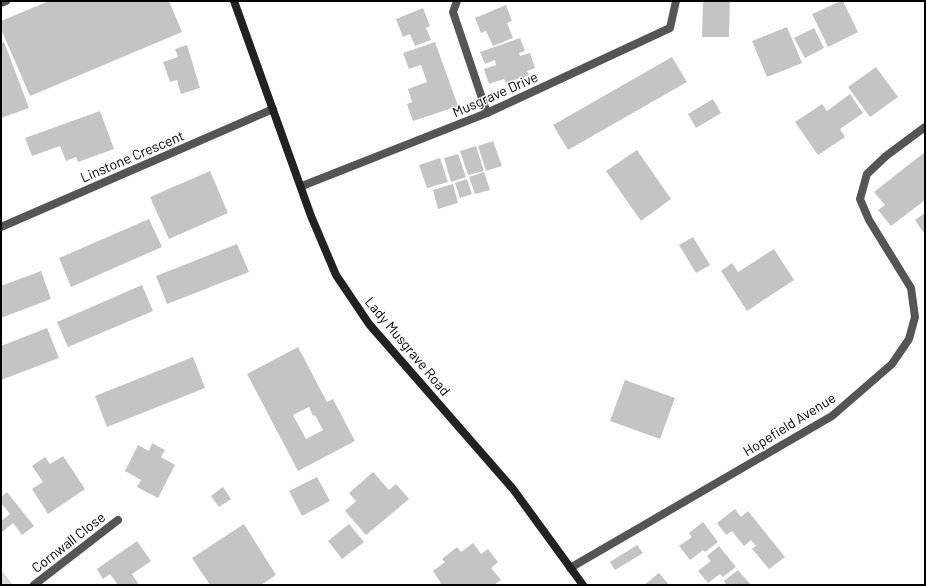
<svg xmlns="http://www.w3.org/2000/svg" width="926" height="586" font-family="Barlow,sans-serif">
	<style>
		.green { fill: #dcdcdc }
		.building { fill: #c4c4c4; fill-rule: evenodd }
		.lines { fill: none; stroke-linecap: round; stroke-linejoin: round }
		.minor { stroke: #555; stroke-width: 8 }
		.secondary { stroke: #222; stroke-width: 8 }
		.labels { text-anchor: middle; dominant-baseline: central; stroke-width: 3; stroke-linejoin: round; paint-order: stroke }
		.street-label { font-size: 14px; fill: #000; stroke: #fff }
	</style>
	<rect width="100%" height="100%" fill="#fff"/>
	<!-- green -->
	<polygon class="green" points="1,570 13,585 1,585"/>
	<!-- building -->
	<g class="building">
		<polygon points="49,1 169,1 182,32 30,96 1,29 1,21"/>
		<polygon points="703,1 730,1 729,37 702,37"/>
		<polygon points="841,1 843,1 858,32 828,47 812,14"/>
		<polygon points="506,5 512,21 507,23 513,38 493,46 486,31 481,33 475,18"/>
		<polygon points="423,8 430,26 426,28 431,40 415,46 410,34 403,37 396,19"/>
		<polygon points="787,27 802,63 767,77 752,41"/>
		<polygon points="814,28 824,48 805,58 794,38"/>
		<polygon points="520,38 525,51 519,53 520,56 530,53 535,68 527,71 529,75 506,83 504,79 489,84 484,69 496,65 495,60 485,64 480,52"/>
		<polygon points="4,42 29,108 1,118 1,43"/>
		<polygon points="435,42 458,106 413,121 407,104 412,102 408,89 427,82 421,65 409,69 403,53"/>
		<polygon points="187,45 200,88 181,94 177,80 170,82 163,62 178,57 175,49"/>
		<polygon points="672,57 687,82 568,150 553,125"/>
		<polygon points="876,67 898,97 870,117 848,87"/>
		<polygon points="850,94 863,113 840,129 845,137 818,155 795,122 822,104 827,111"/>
		<polygon points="713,99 721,113 696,128 688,114"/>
		<polygon points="100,111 114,149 78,162 76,157 66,161 60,146 32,156 25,138"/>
		<polygon points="493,141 502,166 486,171 478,146"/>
		<polygon points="476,146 484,171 468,175 460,151"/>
		<polygon points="637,150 671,199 641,221 606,171"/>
		<polygon points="925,152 925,200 891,226 878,210 885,205 874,192"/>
		<polygon points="458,154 466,177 451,182 444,158"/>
		<polygon points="440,158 448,182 427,188 419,165"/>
		<polygon points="210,171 228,213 169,239 150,197"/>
		<polygon points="484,172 490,190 475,194 469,177"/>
		<polygon points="467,179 472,194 460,198 455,183"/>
		<polygon points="453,184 458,203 438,209 433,190"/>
		<polygon points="925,213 925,235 915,220"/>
		<polygon points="149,219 162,247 71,287 59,258"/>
		<polygon points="693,237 710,265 696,273 679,245"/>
		<polygon points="237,244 249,272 167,304 156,276"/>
		<polygon points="774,249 794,280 747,311 721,271 732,263 738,272"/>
		<polygon points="41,271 51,299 1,318 1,286"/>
		<polygon points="142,285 153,311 68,347 57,322"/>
		<polygon points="47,328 59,358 1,380 1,346"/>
		<path d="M 298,347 L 327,402 L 333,399 L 355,441 L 298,471 L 247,374 ZM 309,407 L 313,416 L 315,415 L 323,430 L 306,439 L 293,415 Z"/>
		<polygon points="193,357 205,388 107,427 95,396"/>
		<polygon points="625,380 675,398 660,439 610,421"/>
		<polygon points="152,443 165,450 161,457 175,465 158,498 137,487 141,480 125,471 138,445 149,451"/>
		<polygon points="63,456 85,489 48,514 32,489 43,482 32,466 45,457 50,464"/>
		<polygon points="373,472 389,490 396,484 409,499 366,535 345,511 356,501 349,493"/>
		<polygon points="317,477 330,501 302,516 289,491"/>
		<polygon points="223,487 231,499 219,507 211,496"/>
		<polygon points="7,492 34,526 22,535 13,523 1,533 1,521 10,514 1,503 1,497"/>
		<polygon points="735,509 741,517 748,511 785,557 769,569 752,549 756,546 751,540 744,546 732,531 726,535 717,523"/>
		<polygon points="703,522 718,542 705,552 703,550 690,560 679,546 692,537 689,533"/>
		<polygon points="244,524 276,575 261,585 210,585 192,558"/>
		<polygon points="349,524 364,542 342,559 328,541"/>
		<polygon points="137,541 151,561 132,574 139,585 118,585 110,574 103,579 97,569"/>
		<polygon points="473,543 481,554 488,549 498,562 491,568 501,580 494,585 438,585 441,583 433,571 445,562 442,559 457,547 461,552"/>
		<polygon points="637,545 643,553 615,570 610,562"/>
		<polygon points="719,546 736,567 723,577 720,574 708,583 698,571 711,561 707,556"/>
		<polygon points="738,570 751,585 725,585 726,584 724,581"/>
		<polygon points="659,573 669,585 644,585"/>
	</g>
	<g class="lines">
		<!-- minor -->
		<g class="minor">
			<polyline points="457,1 453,12 487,113"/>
			<polyline points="1,3 6,1"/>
			<polyline points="302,186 487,113 670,28 676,1"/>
			<polyline points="1,227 273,109"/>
			<polyline points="570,568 832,416 892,364 909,339 915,317 911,288 869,220 860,199 867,174 886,156 925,127"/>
			<polyline points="34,585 118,520"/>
		</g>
		<!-- secondary -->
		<polyline class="secondary" points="234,1 311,216 336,275 369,324 513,489 583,585"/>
	</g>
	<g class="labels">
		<!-- street labels -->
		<g class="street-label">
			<text transform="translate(495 94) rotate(-24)">Musgrave Drive</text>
			<text transform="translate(132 156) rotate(-23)">Linstone Crescent</text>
			<text transform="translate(408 346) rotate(50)">Lady Musgrave Road</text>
			<text transform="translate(789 424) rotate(-32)">Hopefield Avenue</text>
			<text transform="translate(68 542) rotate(-38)">Cornwall Close</text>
		</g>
	</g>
	<!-- border -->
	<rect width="926" height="586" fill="none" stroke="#000000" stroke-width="4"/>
</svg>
